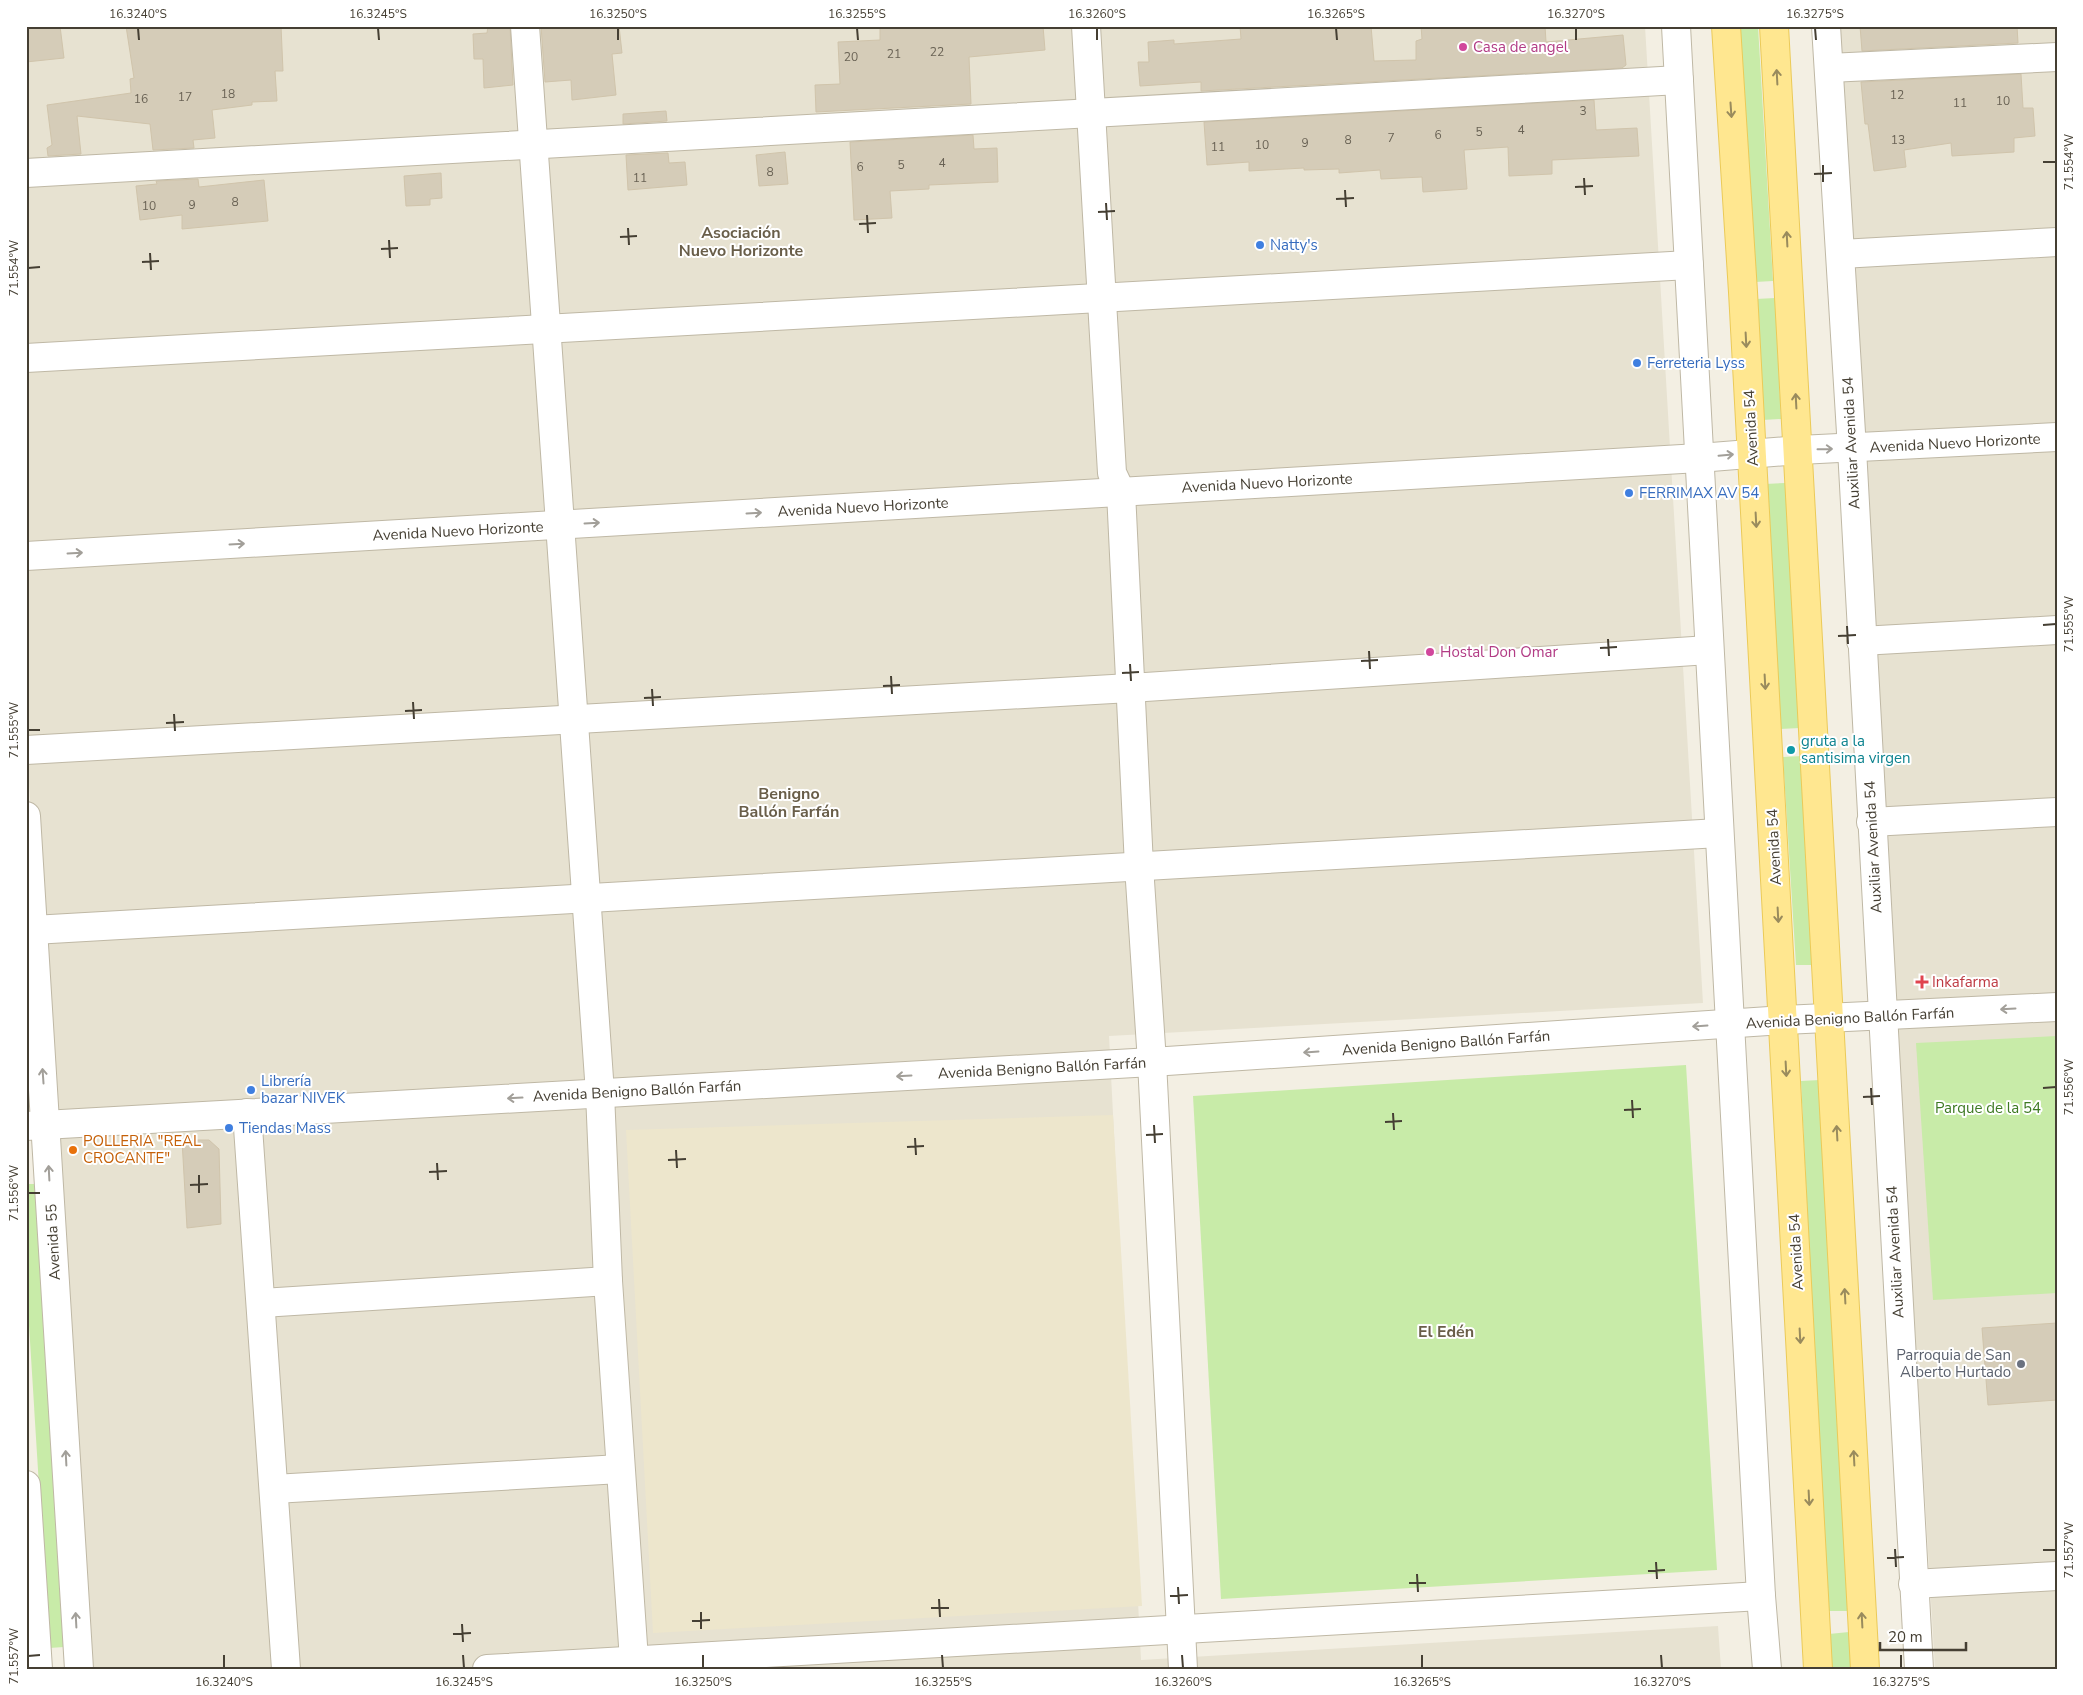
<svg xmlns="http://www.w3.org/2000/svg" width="2083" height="1695" font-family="'Nunito Sans',sans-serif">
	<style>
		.residential { fill: #e7e2d1 }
		.education { fill: #ede6cc }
		.green { fill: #c8eba8 }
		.building { fill: #d5ccb8; stroke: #d0c4ab }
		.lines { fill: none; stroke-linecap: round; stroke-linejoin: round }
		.minor-casing { stroke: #bfb8a5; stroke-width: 30 }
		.major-casing { stroke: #ebca58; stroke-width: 30 }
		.minor { stroke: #fff; stroke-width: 28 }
		.major { stroke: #ffe790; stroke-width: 28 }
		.oneway { stroke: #998b5d }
		.oneway2 { stroke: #a29f99 }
		.ticks { fill: none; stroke: #453f33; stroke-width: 2 }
		.hotel-dot { fill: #d1479c; stroke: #fff; stroke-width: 2 }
		.shop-dot { fill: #3f7fe0; stroke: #fff; stroke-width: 2 }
		.culture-dot { fill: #0f9aa8; stroke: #fff; stroke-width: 2 }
		.health-dot { fill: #e0444e; stroke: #fff; stroke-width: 2 }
		.food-dot { fill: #e8710a; stroke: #fff; stroke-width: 2 }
		.worship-dot { fill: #6b7280; stroke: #fff; stroke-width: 2 }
		.labels { text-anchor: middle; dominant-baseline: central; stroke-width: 4; stroke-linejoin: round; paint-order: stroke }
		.number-label { font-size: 12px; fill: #696254 }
		.hotel-label { font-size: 15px; fill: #b23c85; stroke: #fff; text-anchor: start }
		.shop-label { font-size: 15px; fill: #366cbe; stroke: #fff; text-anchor: start }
		.street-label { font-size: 15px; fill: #453f33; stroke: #fff }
		.culture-label { font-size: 15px; fill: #0d838f; stroke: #fff; text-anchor: start }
		.health-label { font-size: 15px; fill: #be3a42; stroke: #fff; text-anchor: start }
		.park-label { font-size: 15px; fill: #3e7a23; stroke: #fff }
		.food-label { font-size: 15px; fill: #c56008; stroke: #fff; text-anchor: start }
		.worship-label { font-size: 15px; fill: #5b616d; stroke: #fff; text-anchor: end }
		.neighbourhood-label { font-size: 16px; font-weight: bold; fill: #695e49; stroke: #fff }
		.neatline { fill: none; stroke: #453f33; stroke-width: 2 }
		.ticks-label { font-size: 12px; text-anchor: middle; fill: #453f33 }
	</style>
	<rect width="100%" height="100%" fill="#f3efe3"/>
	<!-- residential -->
	<g class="residential">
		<polygon points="26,26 1645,26 1703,1003 1109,1036 1141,1660 1718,1626 1721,1669 81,1669 26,732"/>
		<polygon points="1838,26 2057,26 2057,1669 1935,1669"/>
	</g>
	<!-- education -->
	<polygon class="education" points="1113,1115 1142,1606 653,1633 626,1130"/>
	<!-- green -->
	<g class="green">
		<polygon points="1738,26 1758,26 1773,281 1755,282"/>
		<polygon points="1775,298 1781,419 1762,420 1756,299"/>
		<polygon points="1785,483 1800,728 1780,729 1765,484"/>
		<polygon points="1802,756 1816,965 1796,965 1783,757"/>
		<polygon points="2057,1036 2057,1293 1933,1300 1916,1043"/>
		<polygon points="1686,1065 1717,1570 1221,1599 1193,1096"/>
		<polygon points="1820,1080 1848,1611 1827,1611 1801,1081"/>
		<polygon points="26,1184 36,1184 64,1647 49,1648 26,1276"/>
		<polygon points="1849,1632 1851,1669 1831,1669 1829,1634"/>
	</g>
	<!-- building -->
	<g class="building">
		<polygon points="50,26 60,26 64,58 26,62 26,29"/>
		<polygon points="126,26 281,26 283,71 275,71 277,101 252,102 252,105 212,110 215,138 193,140 194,148 153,150 150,124 77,116 81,154 48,156 47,148 52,145 47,105 131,93 130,79 134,78"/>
		<polygon points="488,26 510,26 513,85 484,88 483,59 474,59 473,34 487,33"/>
		<polygon points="541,26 619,26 622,53 612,54 616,95 572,100 571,80 545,82"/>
		<polygon points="880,26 1043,26 1045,50 969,57 971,104 816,112 815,85 840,84 838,42 880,40"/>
		<polygon points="1240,26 1371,26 1374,61 1416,60 1416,41 1422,39 1421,26 1545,26 1546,42 1623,35 1626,65 1622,68 1201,91 1201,82 1140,86 1138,62 1149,62 1148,42 1174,40 1174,44 1241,39"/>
		<polygon points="1860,26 2017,26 2018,43 1862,51"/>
		<polygon points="2021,74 2023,108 2033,108 2035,136 2014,138 2014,152 1952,156 1951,143 1904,150 1906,167 1874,171 1868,124 1865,124 1861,82"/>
		<polygon points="1594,100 1596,130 1637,128 1639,156 1552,160 1552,174 1509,176 1508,147 1464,150 1467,189 1423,192 1422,177 1381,179 1380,170 1339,173 1339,169 1304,170 1304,168 1249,171 1249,162 1207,165 1204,122"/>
		<polygon points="666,111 667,121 623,124 623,114"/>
		<polygon points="973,135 974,149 997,148 998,182 929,185 929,189 890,191 892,218 854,220 850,142"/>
		<polygon points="785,152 788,184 759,186 756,155"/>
		<polygon points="668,153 669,163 685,162 687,185 628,190 626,155"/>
		<polygon points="441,173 442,198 430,199 430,205 406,206 404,176"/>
		<polygon points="198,179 199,187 264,180 268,221 182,229 182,215 140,220 136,186 157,184 156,181"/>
		<polygon points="182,1140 209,1140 219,1149 221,1224 187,1228"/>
		<polygon points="2057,1323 2057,1400 1988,1405 1982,1328"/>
	</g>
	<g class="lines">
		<!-- minor casing -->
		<g class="minor-casing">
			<g id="minor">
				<polyline points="525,26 600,1093 608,1281 634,1660 631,1669"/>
				<polyline points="1086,26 1112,473 1121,492 1139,866 1152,1062 1183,1669"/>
				<polyline points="1676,26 1761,1596 1767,1669"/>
				<polyline points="1826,26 1852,449 1919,1669"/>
				<polyline points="1829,68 2057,57"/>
				<polyline points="26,173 1679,80"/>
				<polyline points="1841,254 2057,242"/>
				<path d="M 26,358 C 581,329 1135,295 1689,265"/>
				<polyline points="26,556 1699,458 1799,450 2057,437"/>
				<polyline points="1861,641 2057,630"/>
				<polyline points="26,750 1130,688 1709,650"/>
				<polyline points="26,816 79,1669"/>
				<polyline points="1871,822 2057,812"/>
				<polyline points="33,930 1719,833"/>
				<polyline points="247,1113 286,1669"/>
				<polyline points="26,1126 1152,1062 1784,1020 2057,1007"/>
				<polyline points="262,1303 608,1281"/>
				<polyline points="26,1485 38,1669"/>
				<polyline points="274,1489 620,1469"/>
				<polyline points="1913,1584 2057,1576"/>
				<polyline points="487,1669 1761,1596"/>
			</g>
		</g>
		<!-- major casing -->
		<g class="major-casing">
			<g id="major">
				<polyline points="1726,26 1743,292 1818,1669"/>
				<polyline points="1774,26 1865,1669"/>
			</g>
		</g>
		<!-- minor -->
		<use href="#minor" class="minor"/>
		<!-- major -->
		<use href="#major" class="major"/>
	</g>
	<!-- one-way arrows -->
	<defs><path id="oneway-shaft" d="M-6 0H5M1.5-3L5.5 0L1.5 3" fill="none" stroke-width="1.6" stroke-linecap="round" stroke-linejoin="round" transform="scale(1.25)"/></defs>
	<g class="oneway">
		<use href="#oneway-shaft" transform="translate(1777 77) rotate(-93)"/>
		<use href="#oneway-shaft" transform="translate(1731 110) rotate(86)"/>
		<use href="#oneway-shaft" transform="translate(1787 239) rotate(-93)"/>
		<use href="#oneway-shaft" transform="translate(1746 340) rotate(87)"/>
		<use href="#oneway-shaft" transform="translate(1796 401) rotate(-93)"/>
		<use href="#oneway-shaft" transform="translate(1756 520) rotate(87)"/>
		<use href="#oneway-shaft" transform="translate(1765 682) rotate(87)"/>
		<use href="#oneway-shaft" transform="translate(1778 915) rotate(87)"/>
		<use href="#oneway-shaft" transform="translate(1786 1069) rotate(87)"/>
		<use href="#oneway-shaft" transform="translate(1837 1133) rotate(-93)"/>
		<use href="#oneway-shaft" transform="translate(1845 1296) rotate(-93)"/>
		<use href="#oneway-shaft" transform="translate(1800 1336) rotate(87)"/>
		<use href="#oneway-shaft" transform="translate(1854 1458) rotate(-93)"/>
		<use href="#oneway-shaft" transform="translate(1809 1498) rotate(87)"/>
		<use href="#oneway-shaft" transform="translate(1862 1620) rotate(-93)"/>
	</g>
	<g class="oneway2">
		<use href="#oneway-shaft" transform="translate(1825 449) rotate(-1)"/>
		<use href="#oneway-shaft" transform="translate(1726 455) rotate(-5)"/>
		<use href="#oneway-shaft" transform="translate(754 513) rotate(-3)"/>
		<use href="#oneway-shaft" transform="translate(592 523) rotate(-3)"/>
		<use href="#oneway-shaft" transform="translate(237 544) rotate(-3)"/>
		<use href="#oneway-shaft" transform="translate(75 553) rotate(-3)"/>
		<use href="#oneway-shaft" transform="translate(2008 1009) rotate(177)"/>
		<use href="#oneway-shaft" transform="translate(1700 1026) rotate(176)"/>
		<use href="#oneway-shaft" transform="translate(1311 1052) rotate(176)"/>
		<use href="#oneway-shaft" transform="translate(43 1076) rotate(-94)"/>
		<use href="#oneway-shaft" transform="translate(904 1076) rotate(177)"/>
		<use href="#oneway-shaft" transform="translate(515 1098) rotate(177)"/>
		<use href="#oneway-shaft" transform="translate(49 1173) rotate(-93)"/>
		<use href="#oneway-shaft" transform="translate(66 1458) rotate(-93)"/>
		<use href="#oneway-shaft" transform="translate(76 1620) rotate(-93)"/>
	</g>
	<!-- ticks -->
	<path class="ticks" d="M 138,28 L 139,40M 378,28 L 379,40M 618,28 L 618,40M 857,28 L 858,40M 1097,28 L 1097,40M 1336,28 L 1337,40M 1576,28 L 1576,40M 1815,28 L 1816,40M 2043,162 L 2056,162M 1823,165 L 1823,182M 1814,174 L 1832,173M 1584,178 L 1585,195M 1575,187 L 1593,186M 1345,190 L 1346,207M 1336,199 L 1354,198M 1106,203 L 1107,220M 1098,212 L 1115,211M 867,215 L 868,233M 859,224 L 876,223M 628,228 L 629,245M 620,237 L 637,236M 389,240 L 390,258M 381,249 L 398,248M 150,253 L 151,270M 142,262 L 159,261M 28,268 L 40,267M 2043,625 L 2056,624M 1847,626 L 1848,644M 1838,636 L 1856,635M 1608,639 L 1609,656M 1600,648 L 1617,647M 1369,651 L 1370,669M 1361,661 L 1378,660M 1130,664 L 1131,681M 1122,673 L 1139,672M 891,676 L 892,694M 883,686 L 900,685M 652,689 L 653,706M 644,698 L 661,697M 413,702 L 414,719M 405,711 L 422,710M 174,714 L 175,731M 166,723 L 184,722M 28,730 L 40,730M 1871,1088 L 1872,1105M 2043,1088 L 2056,1087M 1863,1097 L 1880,1096M 1632,1100 L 1633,1118M 1624,1110 L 1641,1109M 1393,1113 L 1394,1130M 1385,1122 L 1402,1121M 1154,1125 L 1155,1143M 1146,1135 L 1163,1134M 915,1138 L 916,1155M 907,1147 L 924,1146M 676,1150 L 677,1168M 668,1160 L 686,1159M 437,1163 L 438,1180M 429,1172 L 447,1171M 199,1175 L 199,1193M 190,1185 L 208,1184M 28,1193 L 40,1193M 1895,1549 L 1896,1567M 2043,1550 L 2056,1550M 1887,1558 L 1904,1557M 1656,1562 L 1657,1579M 1648,1571 L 1665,1570M 1417,1574 L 1418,1592M 1409,1583 L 1426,1583M 1178,1587 L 1179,1604M 1170,1596 L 1188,1595M 939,1599 L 940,1617M 931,1608 L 949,1608M 701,1612 L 701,1629M 692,1621 L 710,1620M 462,1624 L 463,1642M 453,1634 L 471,1633M 224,1655 L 224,1668M 463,1655 L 464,1668M 703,1655 L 703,1668M 942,1655 L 943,1668M 1182,1655 L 1183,1668M 1422,1655 L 1422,1668M 1661,1655 L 1662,1668M 1901,1655 L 1901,1668M 28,1656 L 40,1655"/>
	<!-- markers -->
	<g class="hotel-dot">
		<circle cx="1463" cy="47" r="5"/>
		<circle cx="1430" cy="652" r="5"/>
	</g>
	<g class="shop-dot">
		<circle cx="1260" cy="245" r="5"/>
		<circle cx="1637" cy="363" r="5"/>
		<circle cx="1629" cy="493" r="5"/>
		<circle cx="251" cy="1090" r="5"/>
		<circle cx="229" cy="1128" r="5"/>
	</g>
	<circle class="culture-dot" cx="1791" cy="750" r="5"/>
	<path class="health-dot" d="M1919.5 974.5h5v5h5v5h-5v5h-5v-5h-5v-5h5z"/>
	<circle class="food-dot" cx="73" cy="1150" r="5"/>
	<circle class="worship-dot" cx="2021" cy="1364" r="5"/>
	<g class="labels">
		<!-- number labels -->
		<g class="number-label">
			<text x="937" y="52">22</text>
			<text x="894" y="54">21</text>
			<text x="851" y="57">20</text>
			<text x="228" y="94">18</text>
			<text x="1897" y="95">12</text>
			<text x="185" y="97">17</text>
			<text x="141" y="99">16</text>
			<text x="2003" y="101">10</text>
			<text x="1960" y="103">11</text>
			<text x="1583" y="111">3</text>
			<text x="1521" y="130">4</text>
			<text x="1479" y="132">5</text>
			<text x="1438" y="135">6</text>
			<text x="1391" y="138">7</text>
			<text x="1348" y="140">8</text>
			<text x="1898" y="140">13</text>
			<text x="1305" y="143">9</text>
			<text x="1262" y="145">10</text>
			<text x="1218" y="147">11</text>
			<text x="942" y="163">4</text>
			<text x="901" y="165">5</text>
			<text x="860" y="167">6</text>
			<text x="770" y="172">8</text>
			<text x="640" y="178">11</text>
			<text x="235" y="202">8</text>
			<text x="192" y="205">9</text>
			<text x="149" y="206">10</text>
		</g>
		<!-- hotel labels -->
		<g class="hotel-label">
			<text x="1473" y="47">Casa de angel</text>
			<text x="1440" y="652">Hostal Don Omar</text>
		</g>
		<!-- shop labels -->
		<g class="shop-label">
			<text x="1270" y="245">Natty's</text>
			<text x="1647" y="363">Ferreteria Lyss</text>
			<text x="1639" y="493">FERRIMAX AV 54</text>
			<text x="261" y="1081">Librería<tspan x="261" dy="17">bazar NIVEK</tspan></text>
			<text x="239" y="1128">Tiendas Mass</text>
		</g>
		<!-- street labels -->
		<g class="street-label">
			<text transform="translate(1751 428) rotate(-93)">Avenida 54</text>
			<text transform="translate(1851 443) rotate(-93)">Auxiliar Avenida 54</text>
			<text transform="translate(1955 443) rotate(-3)">Avenida Nuevo Horizonte</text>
			<text transform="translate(1267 483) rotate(-3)">Avenida Nuevo Horizonte</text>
			<text transform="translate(863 507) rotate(-3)">Avenida Nuevo Horizonte</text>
			<text transform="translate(458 531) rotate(-3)">Avenida Nuevo Horizonte</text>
			<text transform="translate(1774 847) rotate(-93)">Avenida 54</text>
			<text transform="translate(1873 847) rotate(-93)">Auxiliar Avenida 54</text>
			<text transform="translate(1850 1018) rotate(-3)">Avenida Benigno Ballón Farfán</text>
			<text transform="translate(1446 1043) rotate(-4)">Avenida Benigno Ballón Farfán</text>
			<text transform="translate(1042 1068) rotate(-3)">Avenida Benigno Ballón Farfán</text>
			<text transform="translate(637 1091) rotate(-3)">Avenida Benigno Ballón Farfán</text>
			<text transform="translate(53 1242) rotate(-93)">Avenida 55</text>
			<text transform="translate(1796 1252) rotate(-93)">Avenida 54</text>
			<text transform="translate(1895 1252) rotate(-93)">Auxiliar Avenida 54</text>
		</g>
		<!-- culture labels -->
		<g class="culture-label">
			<text x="1801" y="741">gruta a la<tspan x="1801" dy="17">santisima virgen</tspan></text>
		</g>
		<!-- health labels -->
		<g class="health-label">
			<text x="1932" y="982">Inkafarma</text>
		</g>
		<!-- park labels -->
		<g class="park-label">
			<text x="1988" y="1108">Parque de la 54</text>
		</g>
		<!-- food labels -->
		<g class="food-label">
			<text x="83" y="1141">POLLERIA "REAL<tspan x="83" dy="17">CROCANTE"</tspan></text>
		</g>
		<!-- worship labels -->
		<g class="worship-label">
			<text x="2011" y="1355">Parroquia de San<tspan x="2011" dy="17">Alberto Hurtado</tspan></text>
		</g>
		<!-- neighbourhood labels -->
		<g class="neighbourhood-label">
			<text x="741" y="233">Asociación<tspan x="741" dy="18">Nuevo Horizonte</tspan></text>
			<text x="789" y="794">Benigno<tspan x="789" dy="18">Ballón Farfán</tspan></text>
			<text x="1446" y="1332">El Edén</text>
		</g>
	</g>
	<!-- border -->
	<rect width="2083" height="1695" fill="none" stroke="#ffffff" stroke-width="55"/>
	<!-- scale -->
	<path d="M1880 1642v8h86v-8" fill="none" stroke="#453f33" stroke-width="2.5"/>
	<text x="1888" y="1642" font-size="15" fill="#453f33" stroke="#ffffff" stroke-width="4" paint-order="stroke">20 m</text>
	<rect x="28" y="28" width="2028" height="1640" class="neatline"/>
	<g class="ticks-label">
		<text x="138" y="18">16.3240°S</text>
		<text x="378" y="18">16.3245°S</text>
		<text x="618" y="18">16.3250°S</text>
		<text x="857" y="18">16.3255°S</text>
		<text x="1097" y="18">16.3260°S</text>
		<text x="1336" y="18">16.3265°S</text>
		<text x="1576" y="18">16.3270°S</text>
		<text x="1815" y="18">16.3275°S</text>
		<text transform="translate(2069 162) rotate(-90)" y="4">71.554°W</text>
		<text transform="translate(14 268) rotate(-90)" y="4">71.554°W</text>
		<text transform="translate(2069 624) rotate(-90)" y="4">71.555°W</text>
		<text transform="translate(14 730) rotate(-90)" y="4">71.555°W</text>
		<text transform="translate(2069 1087) rotate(-90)" y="4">71.556°W</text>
		<text transform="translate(14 1193) rotate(-90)" y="4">71.556°W</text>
		<text transform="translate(2069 1550) rotate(-90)" y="4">71.557°W</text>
		<text transform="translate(14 1656) rotate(-90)" y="4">71.557°W</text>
		<text x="224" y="1686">16.3240°S</text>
		<text x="464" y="1686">16.3245°S</text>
		<text x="703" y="1686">16.3250°S</text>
		<text x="943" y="1686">16.3255°S</text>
		<text x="1183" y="1686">16.3260°S</text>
		<text x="1422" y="1686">16.3265°S</text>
		<text x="1662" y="1686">16.3270°S</text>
		<text x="1901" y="1686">16.3275°S</text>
	</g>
</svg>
